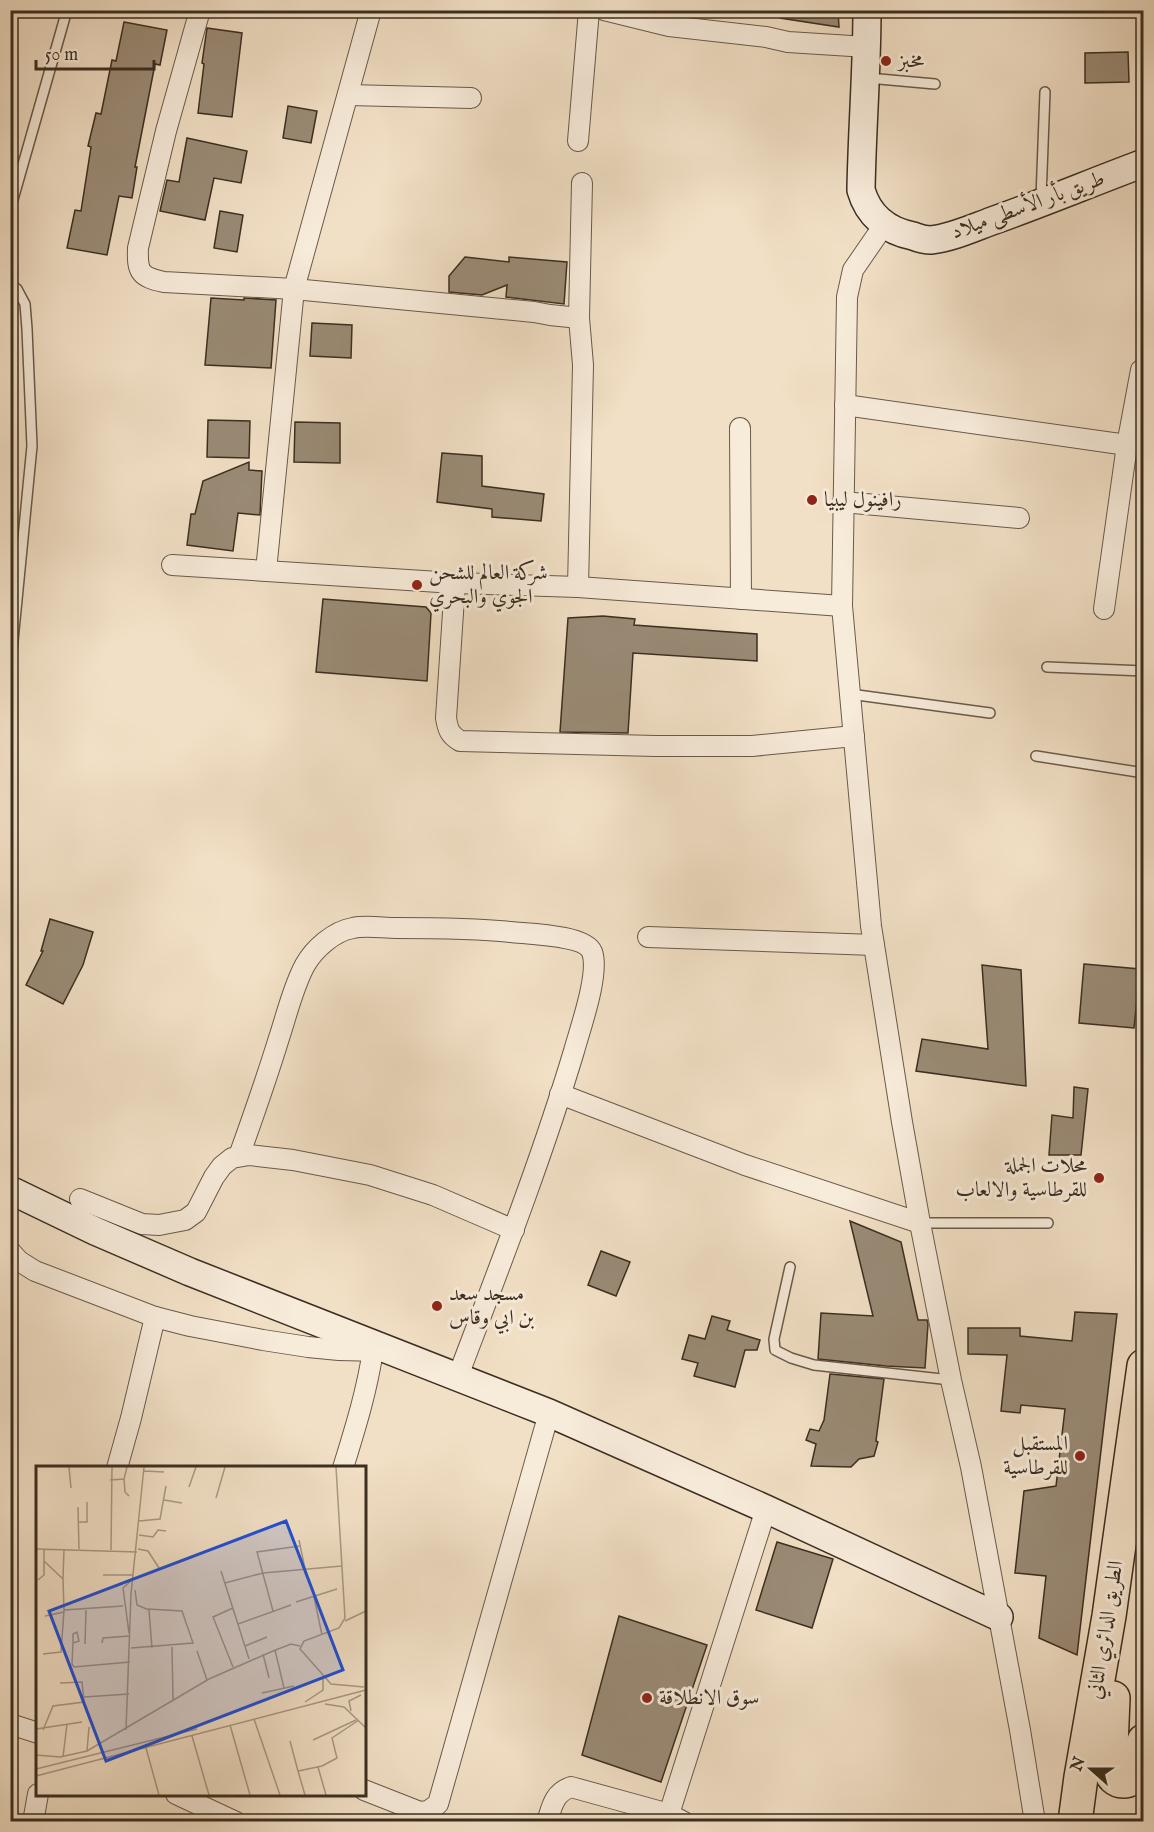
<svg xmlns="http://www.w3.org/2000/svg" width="1154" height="1832" font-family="'IM FELL English',Amiri,serif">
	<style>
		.building { fill: #9a8b76; stroke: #3b2e20; stroke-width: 1.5 }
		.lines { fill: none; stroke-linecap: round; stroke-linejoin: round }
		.lane-casing { stroke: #695a4a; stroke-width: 12 }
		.street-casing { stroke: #695a4a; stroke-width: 22 }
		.secondary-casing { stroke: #3b2e20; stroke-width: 30 }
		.highway-casing { stroke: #3b2e20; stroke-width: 36 }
		.lane { stroke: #f7ebda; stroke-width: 9 }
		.street { stroke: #f7ebda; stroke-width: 20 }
		.secondary { stroke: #f7ebda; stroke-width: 27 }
		.highway { stroke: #f2e0c6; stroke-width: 33 }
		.poi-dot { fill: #8f2418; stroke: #f7ebda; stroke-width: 2 }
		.labels { text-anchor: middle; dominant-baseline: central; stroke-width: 6; stroke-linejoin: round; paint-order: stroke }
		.poi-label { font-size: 21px; fill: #3b2e20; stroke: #f7ebda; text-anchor: start }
		.street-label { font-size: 21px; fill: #3b2e20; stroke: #f7ebda }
		.inset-road { fill: none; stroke: #a99984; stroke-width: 1.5 }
		.view { fill: #1d4ed8; fill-opacity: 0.15; stroke: #1d4ed8; stroke-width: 3 }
		.inset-edge { fill: none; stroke: #3b2e20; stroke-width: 3 }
	</style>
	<rect width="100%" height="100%" fill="#f2e0c6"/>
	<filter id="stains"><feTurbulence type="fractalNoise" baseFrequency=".00333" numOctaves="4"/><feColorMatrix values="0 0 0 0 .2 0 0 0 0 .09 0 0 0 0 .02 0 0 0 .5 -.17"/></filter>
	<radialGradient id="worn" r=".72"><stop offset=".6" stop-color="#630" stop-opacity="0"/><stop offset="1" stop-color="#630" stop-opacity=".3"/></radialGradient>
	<!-- building -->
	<g class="building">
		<polygon points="780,10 838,10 839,27 780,18"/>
		<polygon points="124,22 167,30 160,65 155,64 135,167 137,167 132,198 119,196 107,255 67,248 75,210 81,211 91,147 88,146 96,113 101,114 112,60 116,61"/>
		<polygon points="207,28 242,33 232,117 198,113 204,64 202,63"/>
		<polygon points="1128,52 1129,82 1085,83 1085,53"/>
		<polygon points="288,106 317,111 311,143 283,138"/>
		<polygon points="187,138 247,151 241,183 214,178 205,220 160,211 167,180 179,182"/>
		<polygon points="220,211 243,215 237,252 214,248"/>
		<polygon points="465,257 509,262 509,257 567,262 564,304 506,297 507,285 482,295 449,292 449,276"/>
		<polygon points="211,298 244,300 244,298 276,300 271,368 205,365"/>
		<polygon points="312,323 352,325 351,358 310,356"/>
		<polygon points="208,420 250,421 249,458 207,457"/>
		<polygon points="295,422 340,423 340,463 294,462"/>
		<polygon points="442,453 482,456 482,486 544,494 541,521 492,517 492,509 437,502"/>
		<polygon points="249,462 249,470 262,471 260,515 238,513 233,551 187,545 191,514 195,514 203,481"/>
		<polygon points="323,599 426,607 431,613 427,681 316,672"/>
		<polygon points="603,616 635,619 634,625 757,634 757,661 633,653 628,733 560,732 568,618"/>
		<polygon points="50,919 93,932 83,965 63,1004 26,985 43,951 41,951"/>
		<polygon points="1084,964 1140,969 1134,1028 1079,1023"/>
		<polygon points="982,965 1021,970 1026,1086 916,1071 922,1039 988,1049"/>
		<polygon points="1074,1087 1088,1089 1081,1155 1049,1155 1052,1115 1073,1118"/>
		<polygon points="850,1221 901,1242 918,1320 927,1320 928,1324 925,1368 886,1366 818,1359 821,1313 873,1316"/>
		<polygon points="601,1251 630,1262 616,1296 588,1285"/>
		<polygon points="1075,1312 1117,1314 1077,1655 1039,1638 1046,1576 1015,1573 1024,1491 1056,1486 1065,1409 1021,1405 1020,1413 1001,1411 1007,1355 968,1354 968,1328 1020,1328 1020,1336 1072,1341"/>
		<polygon points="712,1316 730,1321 727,1330 760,1340 757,1350 745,1350 735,1387 694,1376 698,1363 682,1359 689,1335 705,1339"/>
		<polygon points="830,1374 884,1379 876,1441 878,1442 874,1456 859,1459 851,1467 811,1466 816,1444 806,1440 810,1429 819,1431 824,1420"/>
		<polygon points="777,1542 833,1559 812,1628 756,1610"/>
		<polygon points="619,1616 707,1645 661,1782 582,1755"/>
	</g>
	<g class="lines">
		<!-- lane casing -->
		<g class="lane-casing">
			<g id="lane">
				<polyline points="868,78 935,84"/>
				<polyline points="1041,198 1045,92"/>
				<polyline points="10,210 67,10"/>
				<polyline points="10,285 17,289 25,304 27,329 32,446 12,651"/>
				<polyline points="1047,667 1144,671"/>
				<polyline points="850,694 990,713"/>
				<polyline points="1036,756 1144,773"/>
				<polyline points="920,1223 1048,1223"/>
				<polyline points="790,1267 774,1339 775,1350 791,1358 814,1365 951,1380"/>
			</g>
		</g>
		<!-- street casing -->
		<g class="street-casing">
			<g id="street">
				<path d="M 200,10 L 166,131 L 138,248 C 137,272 140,277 164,282 L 294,289 L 534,312 L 550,315 L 579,318"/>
				<polyline points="604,10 669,26 766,37 788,42 867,47"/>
				<polyline points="348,95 471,98"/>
				<polyline points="578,141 589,10"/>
				<polyline points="884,225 853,270 847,297 842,606 871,926 902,1122 920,1223 951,1380 971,1467 1020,1730 1035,1822"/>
				<polyline points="845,405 1127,445"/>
				<polyline points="740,428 741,599"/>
				<polyline points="843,502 1019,518"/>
				<polyline points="172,565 455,583 578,587 842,606"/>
				<polyline points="266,571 294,289 371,10"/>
				<path d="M 455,583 L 446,718 C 448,730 450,735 460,741 L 655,746 L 752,746 L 854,736"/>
				<polyline points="578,587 583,365 579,318 582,183"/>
				<polyline points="1104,609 1127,445 1141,370"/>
				<polyline points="648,937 874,945"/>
				<polyline points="560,1094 745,1165 920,1223"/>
				<path d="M 239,1156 C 253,1117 267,1077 279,1038 C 287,1014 293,987 305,965 C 314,949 334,931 353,928 C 366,925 383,928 396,928 C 434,928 473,928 511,932 C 529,934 585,935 592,952 C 600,973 580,1029 574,1051 C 541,1161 499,1268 458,1376"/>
				<polyline points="80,1199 142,1224 159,1225 185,1220 196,1212 214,1177 222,1166 232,1158 249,1155 293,1160 370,1175 433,1195 514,1230"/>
				<polyline points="10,1251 19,1261 35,1271 155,1317 190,1326 263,1340 308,1347 339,1350 379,1351"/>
				<polyline points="117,1468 131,1418 155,1317"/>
				<path d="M 343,1468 C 355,1429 367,1391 373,1350"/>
				<polyline points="10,1724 38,1733"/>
				<polyline points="364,1790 420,1812 428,1811 438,1804 549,1413"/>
				<polyline points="176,1794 236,1822"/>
				<polyline points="669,1814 766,1509"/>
				<polyline points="33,1822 38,1794"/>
				<path d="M 547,1822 C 552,1806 554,1793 571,1787 L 669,1814 L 684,1822"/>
			</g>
		</g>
		<!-- secondary casing -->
		<g class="secondary-casing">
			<g id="secondary">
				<path d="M 867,10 C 867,70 862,130 861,190 C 868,215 887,231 913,236 C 918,238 925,240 931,240 C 951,238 973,228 992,221 C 1043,203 1093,182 1144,163"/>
				<polyline points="10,1190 95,1231 190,1272 549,1413 766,1509 999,1617"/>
			</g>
		</g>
		<!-- highway casing -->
		<g class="highway-casing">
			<g id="highway">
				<path d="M 1113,1698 L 1110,1770 C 1112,1776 1116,1781 1123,1781 C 1140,1781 1141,1753 1144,1741"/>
				<polyline points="1075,1822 1081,1777 1109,1616 1144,1366"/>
			</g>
		</g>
		<!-- lane -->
		<use href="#lane" class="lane"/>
		<!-- street -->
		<use href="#street" class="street"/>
		<!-- secondary -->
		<use href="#secondary" class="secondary"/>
		<!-- highway -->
		<use href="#highway" class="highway"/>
	</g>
	<!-- markers -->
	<g class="poi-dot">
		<circle cx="886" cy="61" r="6"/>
		<circle cx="812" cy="500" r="6"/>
		<circle cx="417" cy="585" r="6"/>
		<circle cx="1099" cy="1178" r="6"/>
		<circle cx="437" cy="1306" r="6"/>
		<circle cx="1080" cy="1456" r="6"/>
		<circle cx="647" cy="1698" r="6"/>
	</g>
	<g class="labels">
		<!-- poi labels -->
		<g class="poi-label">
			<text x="898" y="61">مخبز</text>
			<text x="824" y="500">رافينول ليبيا</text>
			<text x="429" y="573">شركة العالم للشحن<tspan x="429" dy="24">الجوي والبحري</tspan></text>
			<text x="1087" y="1166" text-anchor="end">محلات الجملة<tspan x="1087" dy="24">للقرطاسية والالعاب</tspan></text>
			<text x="449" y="1294">مسجد سعد<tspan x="449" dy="24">بن ابي وقاس</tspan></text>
			<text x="1068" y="1444" text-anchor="end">المستقبل<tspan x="1068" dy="24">للقرطاسية</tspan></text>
			<text x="659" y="1698">سوق الانطلاقة</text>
		</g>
		<!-- street labels -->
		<g class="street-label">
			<text transform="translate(1028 206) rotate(-20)">طريق بأر الأسطى ميلاد</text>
			<text transform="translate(1106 1630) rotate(-81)">الطريق الدائري الثاني</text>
		</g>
	</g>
	<!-- overview -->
	<g transform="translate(36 1466)">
		<rect width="330" height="330" fill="#f2e0c6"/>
		<path class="inset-road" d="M 33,1 L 35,22M 300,1 L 309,152 L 303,162 L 268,175 L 264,183 L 295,218 L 328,221M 108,5 L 128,6M 88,13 L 89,26 L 93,30M 74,14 L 88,13 L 91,1M 153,21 L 160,1M 180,32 L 189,1M 128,34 L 146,37M 42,41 L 43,83M 103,55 L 124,53 L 130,20M 43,56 L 51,56 L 51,36M 103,69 L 117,71 L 122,64 L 130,65M 263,74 L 269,103M 0,83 L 101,86M 102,83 L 112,85 L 123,102M 75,84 L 76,1M 185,105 L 213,193M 67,109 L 97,109M 27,113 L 28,83M 2,114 L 8,109 L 8,83M 189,117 L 227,107 L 306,100M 99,124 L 101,139 L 113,144 L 116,182M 278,131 L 286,169M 260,136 L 301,123M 28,144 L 87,140M 237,145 L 221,86 L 264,80M 9,150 L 28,146M 309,155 L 330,145M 202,158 L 255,139M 93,167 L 87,122 L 96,114M 37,177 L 43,175 L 41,166 L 37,168 L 37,177 L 36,198 L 38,201 L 94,196M 66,177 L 67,172 L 94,170M 49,178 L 50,144M 209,180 L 231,171M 136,181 L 137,234M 95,182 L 157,177 L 146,145 L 112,143M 239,184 L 248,222M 161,185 L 171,214M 7,188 L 25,186 L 28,144 L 27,113 L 8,95M 227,188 L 233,212M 197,201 L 177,151 L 197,142M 226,227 L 258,220M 48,231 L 93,228M 269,236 L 287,224 L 287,212M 289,238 L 308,241 L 330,262M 315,245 L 313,235 L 325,229M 218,253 L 244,329M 194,259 L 214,329M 0,263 L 46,256M 7,264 L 17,240 L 48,236 L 46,216 L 24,217M 90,264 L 95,128 L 108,1M 156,270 L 173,329M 277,274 L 320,254M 254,275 L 262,305 L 286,300 L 301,292 L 296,272 L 323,254M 110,282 L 123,329M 51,285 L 53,261M 0,289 L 24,291 L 51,285 L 173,213 L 237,185 L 255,178 L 264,180M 27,291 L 31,258M 282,301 L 290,329M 0,303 L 161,263M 262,305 L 269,329M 0,310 L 330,224"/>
		<path class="view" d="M 250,55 L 307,204 L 70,295 L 13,145 Z"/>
		<rect width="330" height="330" class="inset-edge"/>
	</g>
	<!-- margin -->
	<rect width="1154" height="1832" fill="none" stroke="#f2e0c6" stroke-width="36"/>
	<rect x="12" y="12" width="1130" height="1808" fill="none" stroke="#3b2e20" stroke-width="3"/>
	<rect x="18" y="18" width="1118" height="1796" fill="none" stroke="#3b2e20" stroke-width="1.5"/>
	<!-- north arrow -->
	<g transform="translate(1091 1769) rotate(291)" stroke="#f7ebda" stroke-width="4.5" paint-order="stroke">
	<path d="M0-4.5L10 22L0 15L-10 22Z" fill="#3b2e20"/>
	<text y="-9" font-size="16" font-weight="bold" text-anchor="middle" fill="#3b2e20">N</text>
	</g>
	<!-- scale -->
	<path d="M36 60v9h118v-9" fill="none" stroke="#3b2e20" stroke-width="3"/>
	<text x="45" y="60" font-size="18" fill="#3b2e20" stroke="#f7ebda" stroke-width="4.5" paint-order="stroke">50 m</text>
	<rect width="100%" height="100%" filter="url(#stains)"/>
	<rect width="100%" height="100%" fill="url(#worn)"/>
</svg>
